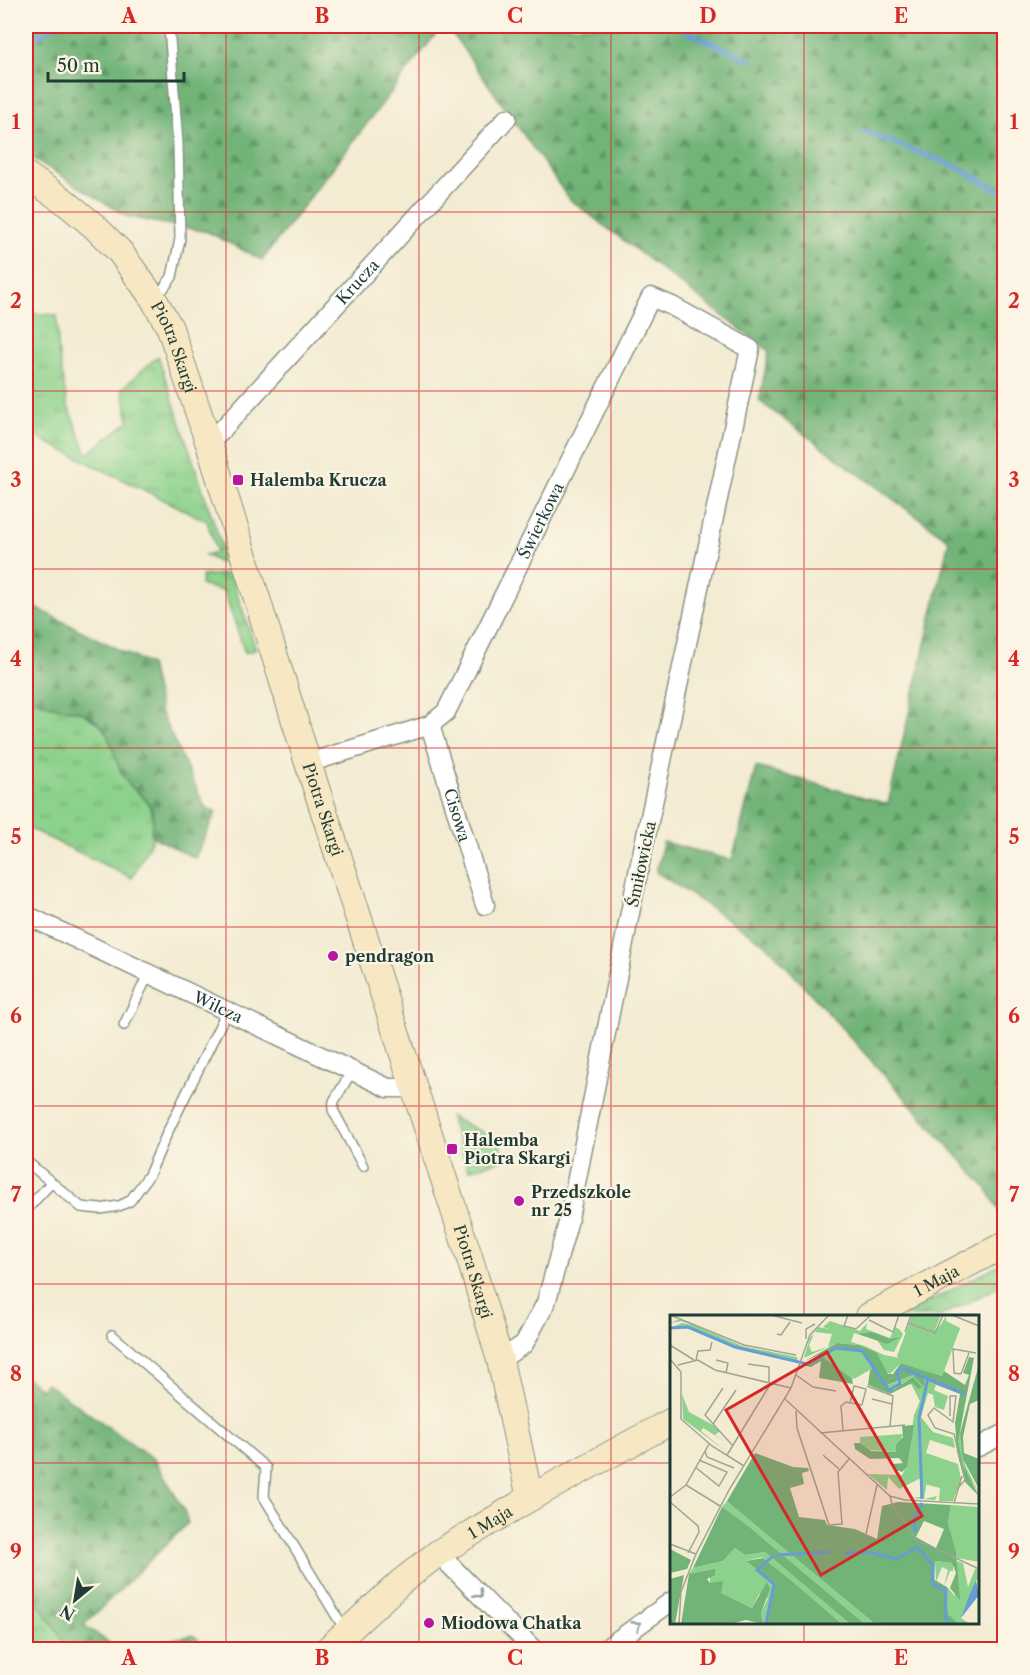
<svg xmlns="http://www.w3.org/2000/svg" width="1030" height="1675" font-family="'Libre Caslon Text',serif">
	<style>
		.grass { fill: url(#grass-tufts); stroke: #568860; stroke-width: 1.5 }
		.forest { fill: url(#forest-firs); stroke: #487856; stroke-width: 1.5 }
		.park { fill: url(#park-dots); stroke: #568860; stroke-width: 1.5 }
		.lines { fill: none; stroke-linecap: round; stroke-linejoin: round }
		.stream { stroke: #669dd4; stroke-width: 5 }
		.lane-casing { stroke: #899483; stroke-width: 12 }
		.street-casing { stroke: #899483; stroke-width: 21 }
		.secondary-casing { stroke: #899483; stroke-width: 28 }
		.lane { stroke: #fff; stroke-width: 9 }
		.street { stroke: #fff; stroke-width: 18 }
		.secondary { stroke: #f7e8c3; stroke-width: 26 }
		.oneway { stroke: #8f9e9a }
		.grid { fill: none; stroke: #d62828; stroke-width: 1.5; stroke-opacity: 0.55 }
		.poi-dot { fill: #b5179e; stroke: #fcf5e5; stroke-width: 2 }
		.labels { text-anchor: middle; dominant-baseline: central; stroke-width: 4.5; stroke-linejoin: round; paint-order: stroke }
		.street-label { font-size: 16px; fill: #1f3d34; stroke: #fcf5e5 }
		.poi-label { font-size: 16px; font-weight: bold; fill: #1f3d34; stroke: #fcf5e5; text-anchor: start }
		.inset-river { fill: none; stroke: #669dd4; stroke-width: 3 }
		.inset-road { fill: none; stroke: #9ea593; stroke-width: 1.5 }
		.view { fill: #d62828; fill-opacity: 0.15; stroke: #d62828; stroke-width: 3 }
		.inset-edge { fill: none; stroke: #1f3d34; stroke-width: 3 }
		.neatline { fill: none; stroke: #d62828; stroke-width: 2 }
		.grid-label { font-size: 20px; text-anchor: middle; font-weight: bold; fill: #d62828 }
	</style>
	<defs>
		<pattern id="grass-tufts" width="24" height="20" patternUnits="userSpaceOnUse" patternTransform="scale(1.5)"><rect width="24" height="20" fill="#8dd28c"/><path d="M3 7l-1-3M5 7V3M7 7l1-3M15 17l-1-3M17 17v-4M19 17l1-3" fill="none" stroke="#73ac73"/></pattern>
		<pattern id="forest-firs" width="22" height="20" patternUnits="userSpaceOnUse" patternTransform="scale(1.5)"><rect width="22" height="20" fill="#72b478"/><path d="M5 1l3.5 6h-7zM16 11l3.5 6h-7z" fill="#5d9463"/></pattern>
		<pattern id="park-dots" width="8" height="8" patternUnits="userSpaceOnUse" patternTransform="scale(1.5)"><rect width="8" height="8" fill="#8dd28c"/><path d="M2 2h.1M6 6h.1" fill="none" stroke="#73ac73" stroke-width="1.8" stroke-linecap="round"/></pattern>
	</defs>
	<rect width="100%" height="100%" fill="#fcf5e5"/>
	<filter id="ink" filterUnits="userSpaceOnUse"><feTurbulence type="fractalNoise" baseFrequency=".0167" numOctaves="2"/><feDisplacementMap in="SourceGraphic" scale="12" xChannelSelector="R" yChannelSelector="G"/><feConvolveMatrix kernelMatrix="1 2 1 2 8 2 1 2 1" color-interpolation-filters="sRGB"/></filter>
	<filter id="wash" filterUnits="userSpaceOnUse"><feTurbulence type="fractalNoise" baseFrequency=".008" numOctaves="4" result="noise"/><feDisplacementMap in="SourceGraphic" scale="24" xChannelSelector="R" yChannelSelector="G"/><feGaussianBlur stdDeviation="1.35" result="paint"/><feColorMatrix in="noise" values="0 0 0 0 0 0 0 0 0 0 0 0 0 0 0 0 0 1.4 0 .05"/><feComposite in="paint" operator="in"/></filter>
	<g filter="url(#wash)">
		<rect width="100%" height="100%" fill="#f3ebd2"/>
		<!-- grass -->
		<g class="grass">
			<polygon points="26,313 57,315 58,348 67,404 87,454 129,421 122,389 158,356 227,562 218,562 205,555 217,552 207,521 26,432"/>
			<polygon points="230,573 256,649 245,653 224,591 201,585 202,576"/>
			<polygon points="26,696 49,705 81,712 101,725 107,733 125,779 144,797 151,809 153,820 151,831 153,837 132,878 26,827"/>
			<polygon points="1004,1262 1004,1284 941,1316 902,1316"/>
			<polygon points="26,1586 58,1631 65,1649 26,1649"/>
		</g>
		<!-- forest -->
		<g class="forest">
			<polygon points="26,26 442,26 262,260 208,232 128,217 26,154"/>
			<polygon points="447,26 1004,26 1004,1217 1003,1218 987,1189 767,945 656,872 663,842 732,860 756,767 888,804 949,540 759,401 769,351 569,199"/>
			<path d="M 26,603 L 150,665 L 161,713 L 205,807 L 216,812 L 195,858 L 153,837 C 150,828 155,819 152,810 C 147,797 135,792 127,782 C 108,757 118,730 84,713 C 78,710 72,711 65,709 C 52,706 38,702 26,696 Z"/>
			<polygon points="26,1377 41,1389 46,1383 155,1460 184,1510 188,1523 84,1625 118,1649 65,1649 58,1631 26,1586"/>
			<polygon points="193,1635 211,1649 123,1649"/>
		</g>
		<!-- park -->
		<polygon class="park" points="450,1117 498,1139 505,1159 468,1170"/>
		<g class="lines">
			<!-- stream -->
			<g class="stream">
				<polyline points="674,26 750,60"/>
				<polyline points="26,42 55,26"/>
				<polyline points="862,131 957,167 1004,193"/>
			</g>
		</g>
	</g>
	<g filter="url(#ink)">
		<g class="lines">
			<!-- lane casing -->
			<g class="lane-casing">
				<g id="lane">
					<polyline points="154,297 163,289 172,277 180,239 178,144 169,26"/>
					<polyline points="124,1025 149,973"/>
					<polyline points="352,1071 334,1101 333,1110 363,1166"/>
					<polyline points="26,1161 81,1207 100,1209 119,1206 130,1201 149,1175 168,1131 227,1011"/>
					<polyline points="26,1210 51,1183"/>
					<polyline points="112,1335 266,1468 264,1497 345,1630"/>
				</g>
			</g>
			<!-- street casing -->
			<g class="street-casing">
				<g id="street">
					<path id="s1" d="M 209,444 L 507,118"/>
					<path id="s2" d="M 430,725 L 485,905"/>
					<path id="s3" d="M 308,763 L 430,725 L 446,712 L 651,297 L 672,306 L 750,349 L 638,873 L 568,1223 L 546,1303 L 524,1344 L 500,1360"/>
					<path id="s4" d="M 26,915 L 388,1088 L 401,1088 L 412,1084"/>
					<polyline points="978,1447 1004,1434"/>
					<polyline points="438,1553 534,1650"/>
					<polyline points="604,1650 672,1601"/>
				</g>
			</g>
			<!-- secondary casing -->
			<g class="secondary-casing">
				<g id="secondary">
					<path id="s5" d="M 26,175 L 64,201 L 94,226 L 120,252 L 153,298 L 170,328 L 209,444 L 308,763 L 469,1256 L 500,1360 L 530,1498"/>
					<path id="s6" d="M 869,1316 L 1004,1245"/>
					<path id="s7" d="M 327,1650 L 401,1582 L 438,1553 L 530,1498 L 672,1421"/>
				</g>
			</g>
			<!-- lane -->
			<use href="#lane" class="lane"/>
			<!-- street -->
			<use href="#street" class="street"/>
			<!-- secondary -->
			<use href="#secondary" class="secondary"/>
		</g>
		<!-- one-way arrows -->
		<defs><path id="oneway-chevron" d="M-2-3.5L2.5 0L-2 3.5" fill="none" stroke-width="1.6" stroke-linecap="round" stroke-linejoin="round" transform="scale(1.5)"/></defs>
		<g class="oneway">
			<use href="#oneway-chevron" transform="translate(479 1594) rotate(45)"/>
			<use href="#oneway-chevron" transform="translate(637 1625) rotate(-35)"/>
		</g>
	</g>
	<!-- grid -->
	<path class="grid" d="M 226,26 L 226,1650M 419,26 L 419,1650M 611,26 L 611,1650M 804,26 L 804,1316M 26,212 L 1004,212M 26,391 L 1004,391M 26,569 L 1004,569M 26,748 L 1004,748M 26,927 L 1004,927M 26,1106 L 1004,1106M 26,1284 L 1004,1284M 26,1463 L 672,1463M 978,1463 L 1004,1463M 804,1622 L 804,1650"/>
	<!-- markers -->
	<g class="poi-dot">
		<rect x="232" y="474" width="12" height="12" rx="3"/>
		<circle cx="333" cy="956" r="6"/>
		<rect x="446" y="1143" width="12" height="12" rx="3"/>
		<circle cx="519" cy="1201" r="6"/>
		<circle cx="429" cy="1623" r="6"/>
	</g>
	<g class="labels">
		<!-- street labels -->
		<g class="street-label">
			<text stroke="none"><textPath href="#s1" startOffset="220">Krucza</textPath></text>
			<text stroke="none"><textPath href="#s5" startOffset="232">Piotra Skargi</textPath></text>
			<text stroke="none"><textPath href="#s3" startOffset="362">Świerkowa</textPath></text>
			<text stroke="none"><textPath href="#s5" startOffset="718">Piotra Skargi</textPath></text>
			<text stroke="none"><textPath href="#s2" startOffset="94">Cisowa</textPath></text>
			<text transform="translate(641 864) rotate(-78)">Śmiłowicka</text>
			<text stroke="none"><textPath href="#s4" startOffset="213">Wilcza</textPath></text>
			<text stroke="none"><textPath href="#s5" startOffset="1204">Piotra Skargi</textPath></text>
			<text stroke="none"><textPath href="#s6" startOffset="76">1 Maja</textPath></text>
			<text stroke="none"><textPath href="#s7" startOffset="208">1 Maja</textPath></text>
		</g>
		<!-- poi labels -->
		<g class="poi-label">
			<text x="250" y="480">Halemba Krucza</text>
			<text x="345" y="956">pendragon</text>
			<text x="464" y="1140">Halemba<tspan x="464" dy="18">Piotra Skargi</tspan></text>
			<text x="531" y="1192">Przedszkole<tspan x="531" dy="18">nr 25</tspan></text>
			<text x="441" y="1623">Miodowa Chatka</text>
		</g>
	</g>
	<!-- overview -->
	<g transform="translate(670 1315)">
		<rect width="309" height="309" fill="#f3ebd2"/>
		<path d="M 10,4 L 72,31 L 127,42 L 128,47 L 65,32 L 18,11 L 0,13 L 12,8 L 22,10 L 12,6 L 0,8 ZM 160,6 L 190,16 L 197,8 L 196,14 L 220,23 L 225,12 L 229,14 L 233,19 L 224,37 L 214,35 L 207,25 L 184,18 L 181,27 L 195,31 L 214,40 L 230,43 L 276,6 L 290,13 L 272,61 L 231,48 L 220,59 L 214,56 L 206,37 L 189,30 L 167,28 L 134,43 L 140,22 L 144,19 L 139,30 L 142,37 L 158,32 L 162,19 L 145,17 L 148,12 L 159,14 L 153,12 ZM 166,34 L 195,37 L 203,53 L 184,64 L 151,42 ZM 243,60 L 260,64 L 259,67 L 266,70 L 264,75 L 278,81 L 274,95 L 265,92 L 263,80 L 258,78 L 251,102 L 263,117 L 283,123 L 285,133 L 260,125 L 256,138 L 288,149 L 291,164 L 283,186 L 269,186 L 270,173 L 254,169 L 254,184 L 267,181 L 265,185 L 242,183 L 250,182 L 251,163 L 229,174 L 218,162 L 217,175 L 198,159 L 232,160 L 237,151 L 244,100 L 250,86 L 241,69 L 235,70 L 242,67 L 251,72 L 243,62 L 223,74 L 216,71 ZM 12,79 L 19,97 L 43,110 L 50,116 L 45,120 L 59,129 L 33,113 L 31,116 L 57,137 L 13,104 ZM 295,84 L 290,118 L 295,150 L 309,178 L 295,156 L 288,133 L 288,111 ZM 233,119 L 226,137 L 200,135 L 190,128 L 190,122 ZM 57,186 L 60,189 L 205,309 L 195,309 L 82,214 L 63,203 L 52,192 ZM 281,190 L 309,192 L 309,247 L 287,243 L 278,208 ZM 65,233 L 75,240 L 95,237 L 180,309 L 172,309 L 92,242 L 76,246 L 105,269 L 97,309 L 93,309 L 91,298 L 98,283 L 89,279 L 82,293 L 51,278 L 50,270 L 40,268 L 40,260 L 19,259 L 23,253 L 53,246 ZM 265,246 L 283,248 L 283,256 L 280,256 L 274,271 L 278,255 L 272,252 L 266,267 ZM 287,246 L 293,248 L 298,272 L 305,254 L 309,255 L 309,266 L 306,265 L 291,303 L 300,309 L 289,309 L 278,299 L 277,272 L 285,281 Z" fill="#8dd28c"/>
		<path d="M 202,17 L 220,24 L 231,22 L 217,29 L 188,19 ZM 167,28 L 189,30 L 206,37 L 218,59 L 223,59 L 231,48 L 272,61 L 274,56 L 295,70 L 299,60 L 293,58 L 299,42 L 304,43 L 288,126 L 293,150 L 309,181 L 295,167 L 287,137 L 285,108 L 290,79 L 259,67 L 255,61 L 254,72 L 243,60 L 215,71 L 223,75 L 243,62 L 252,72 L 248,74 L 242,68 L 220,79 L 198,70 L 200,55 L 203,53 L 209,61 L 192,35 L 166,32 L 133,47 ZM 152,42 L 182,63 L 183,69 L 149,63 L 151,46 L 141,52 L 132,50 ZM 309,49 L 309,85 L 300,89 L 293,122 L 294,138 L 309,144 L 309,174 L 293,144 L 290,118 ZM 244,110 L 237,152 L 232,157 L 224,154 L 223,149 L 233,148 L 229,143 L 200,144 L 185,134 L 184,128 L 190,128 L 201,136 L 226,137 L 226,130 L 233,122 L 232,111 ZM 85,138 L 123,152 L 138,153 L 139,156 L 132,158 L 134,169 L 120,173 L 129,202 L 155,205 L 157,210 L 185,214 L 207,224 L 212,191 L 228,187 L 281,190 L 278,208 L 286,237 L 290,285 L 280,273 L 286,258 L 282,248 L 265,246 L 263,264 L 277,272 L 278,299 L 289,309 L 205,309 L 60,189 L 57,186 ZM 254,206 L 274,214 L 266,233 L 246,222 ZM 52,192 L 82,214 L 195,309 L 180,309 L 95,237 L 75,240 L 65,233 L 53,246 L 23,253 ZM 0,234 L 21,245 L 17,254 L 0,258 ZM 93,243 L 118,263 L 172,309 L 97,309 L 105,269 L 76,246 ZM 45,254 L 45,260 L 37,264 L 40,268 L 53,266 L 51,278 L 82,293 L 97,267 L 100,274 L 91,298 L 93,309 L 76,305 L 60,309 L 11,309 L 19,259 ZM 14,260 L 5,309 L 0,309 L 0,264 Z" fill="#72b478" fill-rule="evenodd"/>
		<path d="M 255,61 L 260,64 L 251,101 L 258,160 L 254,184 L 251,163 L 237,157 L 250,86 L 246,77 L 255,72 Z" fill="#8dd28c"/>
		<path d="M 242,0 L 271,0 L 264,17 L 239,8 ZM 276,1 L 276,7 L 290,13 L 272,61 L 232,48 L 227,41 L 239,9 L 265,19 Z" fill="#8dd28c"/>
		<path d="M 306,265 L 309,280 L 291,303 L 299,281 Z" fill="#669dd4"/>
		<path class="inset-river" d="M 0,13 L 18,12 L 65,32 L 137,49 L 166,33 L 192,36 L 219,75 L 230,69 L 227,56 L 232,53 L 295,79M 252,184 L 249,103 L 258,63M 245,217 L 244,204 L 252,188M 246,231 L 263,250 L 263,270 L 276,275 L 275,302 L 279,309M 175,238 L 199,237 L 226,244 L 245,234M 107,240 L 160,237M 96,309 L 104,269 L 87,255 L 103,241"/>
		<path class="inset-road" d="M 0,0 L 74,30 L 126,40M 101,0 L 132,8M 178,0 L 174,11 L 186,14 L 201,0M 282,0 L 309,11M 199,5 L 223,17 L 229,0M 238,8 L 265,18 L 273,0M 235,17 L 241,0M 107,19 L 111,20 L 120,7M 136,24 L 136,14 L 145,9M 0,30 L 24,45M 299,38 L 291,59 L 284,58 L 283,34 L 306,38M 0,44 L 11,57 L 11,104 L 42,131 L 74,151M 26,45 L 28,36 L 40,35 L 42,27M 46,45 L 58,48 L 56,58M 78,49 L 99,52 L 99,67M 8,50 L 28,45 L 45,55 L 121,73M 126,60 L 143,72 L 166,76M 197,71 L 223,81 L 220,111M 53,73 L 35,100 L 63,131M 115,84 L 220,181 L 235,185 L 309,189M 202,84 L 222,89M 126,96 L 127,113 L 159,210 L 172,209 L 168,157 L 179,144M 280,101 L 280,81 L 286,81 L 283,107 L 264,93 L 258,100 L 265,113 L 284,119 L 295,165 L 287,174M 43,109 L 66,75M 173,115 L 171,91 L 176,87 L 192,90 L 196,74 L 184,71 L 180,88M 150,118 L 235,110M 35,136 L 37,142 L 64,153M 57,140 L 101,68M 153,140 L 169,154M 25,152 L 49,171 L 57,157 L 29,145M 16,170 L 50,191M 220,181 L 222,189 L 247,225 L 309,254M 0,182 L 16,170 L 39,129M 0,187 L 28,211 L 29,217 L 18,238M 284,188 L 292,161M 196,219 L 207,170M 0,229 L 26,239M 9,309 L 11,277 L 26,239 L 59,175 L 121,73 L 140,20 L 159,0"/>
		<path class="view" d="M 157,37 L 252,201 L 151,260 L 56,95 Z"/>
		<rect width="309" height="309" class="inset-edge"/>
	</g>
	<!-- margin -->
	<rect width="1030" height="1675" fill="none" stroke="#fcf5e5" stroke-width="66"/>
	<!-- north arrow -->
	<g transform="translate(75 1600) rotate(210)" stroke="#fcf5e5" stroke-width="4.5" paint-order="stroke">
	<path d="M0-4.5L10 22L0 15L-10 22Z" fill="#1f3d34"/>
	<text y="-9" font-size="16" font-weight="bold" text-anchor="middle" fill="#1f3d34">N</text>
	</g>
	<!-- scale -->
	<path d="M48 72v9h136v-9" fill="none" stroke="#1f3d34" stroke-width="3"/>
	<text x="57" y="72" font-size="18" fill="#1f3d34" stroke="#fcf5e5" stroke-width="4.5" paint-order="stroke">50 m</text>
	<rect x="33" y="33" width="964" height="1609" class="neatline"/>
	<g class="grid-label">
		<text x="129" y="23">A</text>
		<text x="322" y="23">B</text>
		<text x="515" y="23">C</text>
		<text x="708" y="23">D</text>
		<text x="901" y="23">E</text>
		<text x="16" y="129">1</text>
		<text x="1014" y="129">1</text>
		<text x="16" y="308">2</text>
		<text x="1014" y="308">2</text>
		<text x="16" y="487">3</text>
		<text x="1014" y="487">3</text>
		<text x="16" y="666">4</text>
		<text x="1014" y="666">4</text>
		<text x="16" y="844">5</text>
		<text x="1014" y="844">5</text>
		<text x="16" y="1023">6</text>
		<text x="1014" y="1023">6</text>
		<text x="16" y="1202">7</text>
		<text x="1014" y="1202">7</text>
		<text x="16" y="1381">8</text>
		<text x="1014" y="1381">8</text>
		<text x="16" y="1559">9</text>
		<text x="1014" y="1559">9</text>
		<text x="129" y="1665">A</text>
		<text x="322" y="1665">B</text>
		<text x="515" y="1665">C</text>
		<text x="708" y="1665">D</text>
		<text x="901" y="1665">E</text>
	</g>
</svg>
